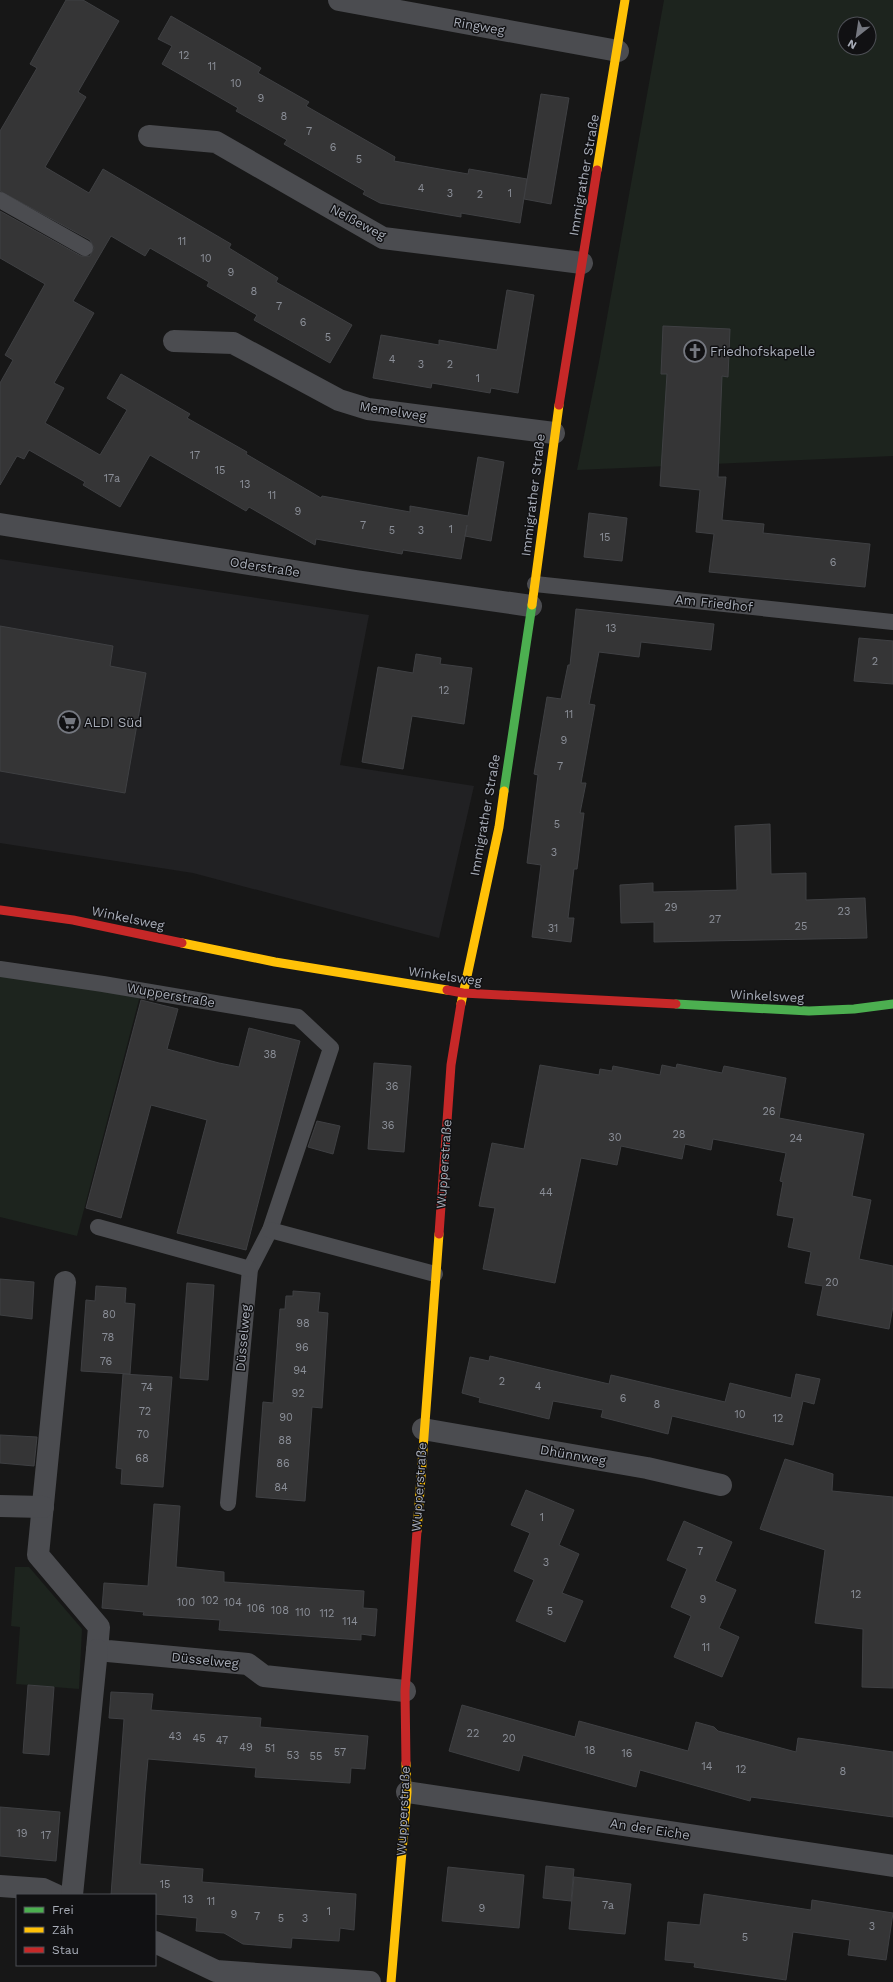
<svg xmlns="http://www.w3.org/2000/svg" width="893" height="1982" font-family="'Work Sans',sans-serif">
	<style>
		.built { fill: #212123 }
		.green { fill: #1d241e; fill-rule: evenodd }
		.building { fill: #353536; stroke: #3f4043 }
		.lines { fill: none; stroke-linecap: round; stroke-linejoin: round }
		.lane { stroke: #4b4c50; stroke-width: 16 }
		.street { stroke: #4b4c50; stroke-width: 22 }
		.fast { stroke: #4caf50; stroke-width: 9 }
		.slow { stroke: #ffc107; stroke-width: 9 }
		.jam { stroke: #c62828; stroke-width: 9 }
		.labels { text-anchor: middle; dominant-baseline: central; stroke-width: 3; stroke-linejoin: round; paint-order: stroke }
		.number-label { font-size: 11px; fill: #8b8f98 }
		.street-label { font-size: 13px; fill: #a8adb8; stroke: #111113 }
		.poi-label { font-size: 13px; fill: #a8adb8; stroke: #111113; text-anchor: start }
	</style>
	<rect width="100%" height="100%" fill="#171717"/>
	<!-- built -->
	<polygon class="built" points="0,559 369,615 340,765 474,786 439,938 193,873 0,843"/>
	<!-- green -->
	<g class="green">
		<path d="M 664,0 L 893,0 L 893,456 L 577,470 L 599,362 ZM 845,24 L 869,24 L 869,48 L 845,48 Z"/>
		<polygon points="0,973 141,992 77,1236 0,1217"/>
		<polygon points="15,1567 29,1567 82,1629 79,1689 16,1684 20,1627 11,1626"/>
	</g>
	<!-- building -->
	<g class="building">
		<polygon points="66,0 83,0 119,21 78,92 86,97 45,167 89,193 103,169 231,244 229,248 278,278 276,282 352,325 330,363 254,320 257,315 207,286 209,282 150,248 145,256 111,236 73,301 94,313 54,383 64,388 45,423 100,455 127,410 107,398 121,374 190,414 187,418 247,452 246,454 321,498 322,496 410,512 410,506 468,516 478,457 504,462 491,541 465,536 467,525 461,559 403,550 402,554 316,539 315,545 249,507 246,511 150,455 120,507 83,485 85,482 29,450 24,459 17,456 0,485 0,383 13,360 5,355 45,284 0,258 0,211 81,256 90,256 94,248 90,240 0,191 0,131 37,68 30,64"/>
		<polygon points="171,16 261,68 258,73 309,102 306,106 395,157 394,161 468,174 469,169 527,179 520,223 461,213 461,217 380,203 363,194 365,191 284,144 287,140 236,111 238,108 162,64 172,46 158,39"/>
		<polygon points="541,94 569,98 551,204 524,199"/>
		<polygon points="507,290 534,295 518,393 491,388 490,393 432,383 431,388 373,378 381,335 439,345 439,340 497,350"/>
		<polygon points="663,326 730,329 728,377 722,376 718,477 726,477 722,520 764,524 763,533 870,544 865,587 709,572 714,534 696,532 700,490 660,486 667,374 661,374"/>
		<polygon points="589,513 627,518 622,561 584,557"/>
		<polygon points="576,609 714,624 711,650 641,642 639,657 599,652 589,704 595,705 581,783 586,783 580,813 584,813 577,869 574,869 568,918 574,918 571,942 532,937 541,865 527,863 538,775 534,774 547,697 561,699 568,665 570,665"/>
		<polygon points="0,626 113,646 110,666 146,673 125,793 0,771"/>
		<polygon points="859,638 893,641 893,684 854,681"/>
		<polygon points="416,654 441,658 440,664 472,668 464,724 412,716 403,769 362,762 378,667 413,673"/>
		<polygon points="770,824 771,874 806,873 806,900 865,898 867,938 654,942 654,922 621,923 620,885 653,883 653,892 737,890 735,826"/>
		<polygon points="141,1000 178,1009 167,1049 219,1063 239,1067 249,1028 300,1041 246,1250 177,1233 207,1120 151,1105 121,1218 86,1208"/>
		<polygon points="374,1063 411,1066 404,1152 368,1149"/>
		<polygon points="677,1064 722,1073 724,1066 786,1078 779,1118 864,1134 852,1196 871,1200 859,1259 893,1266 893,1306 889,1329 817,1315 823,1286 805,1283 811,1252 788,1247 794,1218 777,1215 783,1182 780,1181 786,1153 713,1139 711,1150 685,1144 682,1159 621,1146 617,1165 581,1158 555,1283 483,1269 495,1208 479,1206 492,1143 524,1149 540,1065 599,1075 600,1069 612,1071 613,1066 660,1075 662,1065 676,1068"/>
		<polygon points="317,1121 340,1126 333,1154 308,1147"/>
		<polygon points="0,1279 34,1282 32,1319 0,1315"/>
		<polygon points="187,1283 214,1285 208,1380 180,1378"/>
		<polygon points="96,1286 126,1288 125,1303 135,1304 130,1374 81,1371 86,1300 95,1301"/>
		<polygon points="293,1291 320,1293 318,1312 328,1313 322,1408 312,1407 305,1501 256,1497 263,1402 273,1403 280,1309 285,1309 286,1296 293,1296"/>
		<polygon points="490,1356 609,1384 611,1375 725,1402 730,1383 791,1398 796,1374 820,1379 814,1404 803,1401 793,1445 672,1416 668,1434 601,1417 603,1410 553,1401 549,1419 479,1402 480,1398 462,1393 470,1357 489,1361"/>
		<polygon points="123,1374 172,1377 163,1487 121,1484 122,1469 116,1468"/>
		<polygon points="0,1435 37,1437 34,1466 0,1463"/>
		<polygon points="785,1459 833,1474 832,1491 893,1497 893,1688 862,1687 863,1629 815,1623 825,1550 760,1529"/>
		<polygon points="526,1490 574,1510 559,1545 579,1554 562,1593 583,1601 565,1642 516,1621 534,1580 514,1571 530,1533 511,1525"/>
		<polygon points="154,1504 180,1506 176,1567 224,1572 224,1582 364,1591 363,1608 377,1609 375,1636 361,1634 361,1640 219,1630 220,1620 143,1615 144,1612 102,1608 104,1583 148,1586"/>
		<polygon points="684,1521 732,1542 715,1581 736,1590 719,1628 739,1637 722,1677 674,1657 691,1616 671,1607 687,1569 667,1560"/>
		<polygon points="28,1685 54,1687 49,1755 23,1753"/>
		<polygon points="111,1692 153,1694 151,1710 261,1718 260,1727 368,1736 365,1769 351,1768 350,1783 255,1777 256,1768 148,1759 145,1793 140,1864 203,1869 202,1882 356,1894 354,1930 340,1928 339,1941 292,1938 291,1948 243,1944 224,1933 196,1931 197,1918 155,1914 155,1895 111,1895 124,1719 109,1718"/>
		<polygon points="462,1705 575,1737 579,1721 688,1751 696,1722 714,1727 718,1731 796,1752 798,1738 893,1752 893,1817 751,1797 750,1801 640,1770 636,1787 523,1755 519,1771 449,1751"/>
		<polygon points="0,1807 60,1812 56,1861 0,1856"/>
		<polygon points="546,1866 574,1869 571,1901 543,1898"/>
		<polygon points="448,1867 524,1875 519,1928 442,1921"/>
		<polygon points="574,1877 631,1884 625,1934 569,1929"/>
		<polygon points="704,1894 811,1910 812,1900 893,1913 886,1960 848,1955 850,1940 793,1932 786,1980 694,1967 695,1963 665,1960 668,1922 700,1925"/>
	</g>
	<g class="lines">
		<!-- lane -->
		<g class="lane">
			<polyline points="0,200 85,248"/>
			<polyline points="535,584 893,622"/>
			<polyline points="0,969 103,984 298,1017 331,1048 270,1230 250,1269 228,1503"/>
			<polyline points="98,1227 250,1269"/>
			<polyline points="270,1230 435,1274"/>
		</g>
		<!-- street -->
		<g class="street">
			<polyline points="339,0 618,51"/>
			<polyline points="149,136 216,142 383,238 582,263"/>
			<polyline points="174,341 233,343 339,400 368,409 554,433"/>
			<polyline points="0,524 356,581 531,606"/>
			<polyline points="65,1282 38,1555 99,1627 97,1650 248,1664 264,1676 405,1691"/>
			<polyline points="423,1429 647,1468 721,1485"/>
			<polyline points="0,1506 43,1507"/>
			<polyline points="407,1792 893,1866"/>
			<polyline points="0,1886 43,1889 56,1895"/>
			<polyline points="72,1895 97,1650"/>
			<polyline points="155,1942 216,1971 370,1982"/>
		</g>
		<!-- fast -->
		<g class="fast">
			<polyline points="504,791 532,605"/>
			<polyline points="676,1004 809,1011 854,1009 893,1004"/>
		</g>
		<!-- slow -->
		<g class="slow">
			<polyline points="597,170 625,0"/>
			<polyline points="532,605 559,405"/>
			<polyline points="182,943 275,962 447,990"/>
			<polyline points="461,1004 499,827 504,791"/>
			<polyline points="417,1531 439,1234"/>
			<polyline points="391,1982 407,1792 406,1763"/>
		</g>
		<!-- jam -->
		<g class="jam">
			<polyline points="559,405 597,170"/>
			<polyline points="0,910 73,920 182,943"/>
			<polyline points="447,990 463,993 676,1004"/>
			<polyline points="439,1234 451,1065 461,1004"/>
			<polyline points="406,1763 405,1691 417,1531"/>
		</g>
	</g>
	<!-- icons -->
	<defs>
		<g id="church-ring" transform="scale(1.15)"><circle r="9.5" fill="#111113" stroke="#757880" stroke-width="1.5"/><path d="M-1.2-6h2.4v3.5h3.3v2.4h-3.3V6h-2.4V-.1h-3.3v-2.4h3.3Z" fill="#757880"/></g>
		<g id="supermarket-ring" transform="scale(1.15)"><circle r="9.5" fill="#111113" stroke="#757880" stroke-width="1.5"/><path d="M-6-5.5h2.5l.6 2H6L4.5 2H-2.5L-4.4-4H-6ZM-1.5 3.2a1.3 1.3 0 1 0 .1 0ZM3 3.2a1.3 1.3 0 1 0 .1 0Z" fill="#757880"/></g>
	</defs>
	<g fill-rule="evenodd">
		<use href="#church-ring" x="695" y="351"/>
		<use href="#supermarket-ring" x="69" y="722"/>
	</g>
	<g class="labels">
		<!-- number labels -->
		<g class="number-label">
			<text x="184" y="55">12</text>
			<text x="212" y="66">11</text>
			<text x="236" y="83">10</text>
			<text x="261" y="98">9</text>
			<text x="284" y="116">8</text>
			<text x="309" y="131">7</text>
			<text x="333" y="147">6</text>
			<text x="359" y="159">5</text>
			<text x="421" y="188">4</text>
			<text x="450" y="193">3</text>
			<text x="510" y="193">1</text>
			<text x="480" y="194">2</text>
			<text x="182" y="241">11</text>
			<text x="206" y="258">10</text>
			<text x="231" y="272">9</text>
			<text x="254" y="291">8</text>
			<text x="279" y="306">7</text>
			<text x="303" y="322">6</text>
			<text x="328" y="337">5</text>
			<text x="392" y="359">4</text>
			<text x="421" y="364">3</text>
			<text x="450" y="364">2</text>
			<text x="478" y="378">1</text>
			<text x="195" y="455">17</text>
			<text x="220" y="470">15</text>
			<text x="112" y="478">17a</text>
			<text x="245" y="484">13</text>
			<text x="272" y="495">11</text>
			<text x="298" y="511">9</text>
			<text x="363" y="525">7</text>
			<text x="451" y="529">1</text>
			<text x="392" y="530">5</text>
			<text x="421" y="530">3</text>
			<text x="605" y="537">15</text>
			<text x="833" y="562">6</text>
			<text x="611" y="628">13</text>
			<text x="875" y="661">2</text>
			<text x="444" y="690">12</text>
			<text x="569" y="714">11</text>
			<text x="564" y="740">9</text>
			<text x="560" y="766">7</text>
			<text x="557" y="824">5</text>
			<text x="554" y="852">3</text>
			<text x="671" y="907">29</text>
			<text x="844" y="911">23</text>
			<text x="715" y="919">27</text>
			<text x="801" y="926">25</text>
			<text x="553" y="928">31</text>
			<text x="270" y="1054">38</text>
			<text x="392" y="1086">36</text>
			<text x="769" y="1111">26</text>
			<text x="388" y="1125">36</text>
			<text x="679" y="1134">28</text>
			<text x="615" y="1137">30</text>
			<text x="796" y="1138">24</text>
			<text x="546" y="1192">44</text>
			<text x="832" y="1282">20</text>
			<text x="109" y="1314">80</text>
			<text x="303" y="1323">98</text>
			<text x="108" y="1337">78</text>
			<text x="302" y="1347">96</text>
			<text x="106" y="1361">76</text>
			<text x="300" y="1370">94</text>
			<text x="502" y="1381">2</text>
			<text x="538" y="1386">4</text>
			<text x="147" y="1387">74</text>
			<text x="298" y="1393">92</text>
			<text x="623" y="1398">6</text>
			<text x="657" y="1404">8</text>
			<text x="145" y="1411">72</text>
			<text x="740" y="1414">10</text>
			<text x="286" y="1417">90</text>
			<text x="778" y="1418">12</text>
			<text x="143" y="1434">70</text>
			<text x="285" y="1440">88</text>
			<text x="142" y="1458">68</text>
			<text x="283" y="1463">86</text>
			<text x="281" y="1487">84</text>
			<text x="542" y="1517">1</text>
			<text x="700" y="1551">7</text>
			<text x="546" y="1562">3</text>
			<text x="856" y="1594">12</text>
			<text x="703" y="1599">9</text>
			<text x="210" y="1600">102</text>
			<text x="186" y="1602">100</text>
			<text x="233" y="1602">104</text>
			<text x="256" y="1608">106</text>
			<text x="280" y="1610">108</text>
			<text x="550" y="1611">5</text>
			<text x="303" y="1612">110</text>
			<text x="327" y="1613">112</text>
			<text x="350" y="1621">114</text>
			<text x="706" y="1647">11</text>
			<text x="473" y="1733">22</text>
			<text x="175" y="1736">43</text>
			<text x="199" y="1738">45</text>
			<text x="509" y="1738">20</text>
			<text x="222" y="1740">47</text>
			<text x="246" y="1747">49</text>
			<text x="270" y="1748">51</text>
			<text x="590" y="1750">18</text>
			<text x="340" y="1752">57</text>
			<text x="627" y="1753">16</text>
			<text x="293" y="1755">53</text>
			<text x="316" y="1756">55</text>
			<text x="707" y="1766">14</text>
			<text x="741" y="1769">12</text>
			<text x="843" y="1771">8</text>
			<text x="22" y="1833">19</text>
			<text x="46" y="1835">17</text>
			<text x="165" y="1884">15</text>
			<text x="188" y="1899">13</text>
			<text x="211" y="1901">11</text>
			<text x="608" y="1905">7a</text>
			<text x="482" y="1908">9</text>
			<text x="329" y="1911">1</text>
			<text x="234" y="1914">9</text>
			<text x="257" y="1916">7</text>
			<text x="281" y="1918">5</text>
			<text x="305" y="1918">3</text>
			<text x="872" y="1926">3</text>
			<text x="745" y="1937">5</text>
		</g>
		<!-- street labels -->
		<g class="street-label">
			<text transform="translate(479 26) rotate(10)">Ringweg</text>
			<text transform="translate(584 175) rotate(-80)">Immigrather Straße</text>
			<text transform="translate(358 222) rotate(28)">Neißeweg</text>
			<text transform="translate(393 411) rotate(9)">Memelweg</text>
			<text transform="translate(533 495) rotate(-83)">Immigrather Straße</text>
			<text transform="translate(265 567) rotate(9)">Oderstraße</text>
			<text transform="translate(714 603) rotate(6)">Am Friedhof</text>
			<text transform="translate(485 815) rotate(-80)">Immigrather Straße</text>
			<text transform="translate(128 918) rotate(12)">Winkelsweg</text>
			<text transform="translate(445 976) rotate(8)">Winkelsweg</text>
			<text transform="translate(171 995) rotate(10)">Wupperstraße</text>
			<text transform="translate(767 996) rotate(3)">Winkelsweg</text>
			<text transform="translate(444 1164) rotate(-86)">Wupperstraße</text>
			<text transform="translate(243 1338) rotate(-85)">Düsselweg</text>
			<text transform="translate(573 1455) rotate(10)">Dhünnweg</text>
			<text transform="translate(419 1487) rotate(-86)">Wupperstraße</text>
			<text transform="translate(205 1660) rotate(6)">Düsselweg</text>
			<text transform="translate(403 1811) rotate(-87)">Wupperstraße</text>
			<text transform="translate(650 1829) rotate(9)">An der Eiche</text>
		</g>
		<!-- poi labels -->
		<g class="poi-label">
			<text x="710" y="351">Friedhofskapelle</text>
			<text x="84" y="722">ALDI Süd</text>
		</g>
	</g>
	<!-- legend -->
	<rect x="16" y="1894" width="140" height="72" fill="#111113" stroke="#4d4f55"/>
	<rect x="24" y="1907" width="20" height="6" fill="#4caf50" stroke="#4d4f55"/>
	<text x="52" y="1914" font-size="12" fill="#a8adb8">Frei</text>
	<rect x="24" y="1927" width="20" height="6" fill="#ffc107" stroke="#4d4f55"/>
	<text x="52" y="1934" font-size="12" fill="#a8adb8">Zäh</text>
	<rect x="24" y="1947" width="20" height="6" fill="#c62828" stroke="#4d4f55"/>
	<text x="52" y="1954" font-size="12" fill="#a8adb8">Stau</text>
	<!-- north arrow -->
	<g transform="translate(857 36) rotate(210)"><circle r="19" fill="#111113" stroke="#4d4f55"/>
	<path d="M0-3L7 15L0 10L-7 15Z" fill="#757880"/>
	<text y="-6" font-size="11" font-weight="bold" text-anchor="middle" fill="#a8adb8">N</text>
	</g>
</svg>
